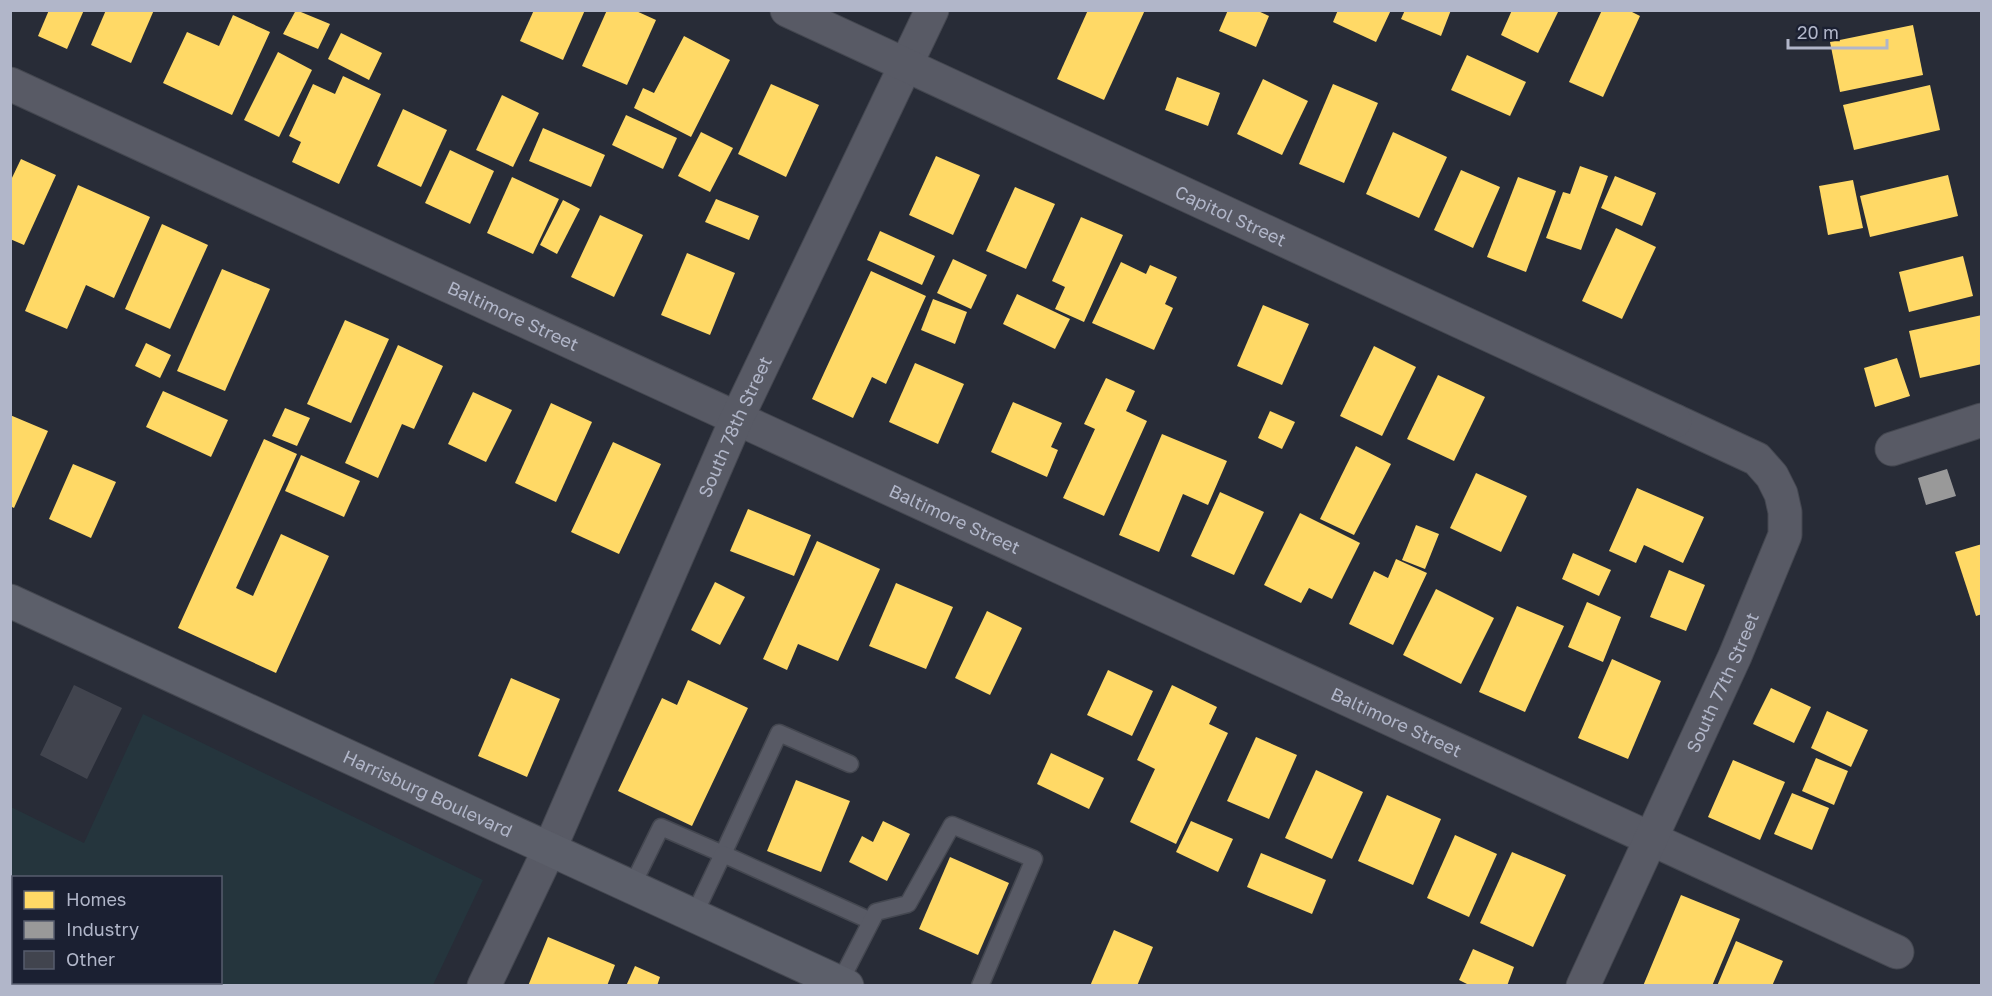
<svg xmlns="http://www.w3.org/2000/svg" width="1992" height="996" font-family="'Golos Text',sans-serif">
	<style>
		.green { fill: #25353d }
		.homes { fill: #ffd966 }
		.industry { fill: #999 }
		.building { fill: #41444e }
		.lines { fill: none; stroke-linecap: round; stroke-linejoin: round }
		.service-casing { stroke: #444750; stroke-width: 19 }
		.minor-casing { stroke: #444750; stroke-width: 35 }
		.tertiary-casing { stroke: #444750; stroke-width: 35 }
		.secondary-casing { stroke: #444750; stroke-width: 35 }
		.service { stroke: #585a65; stroke-width: 16 }
		.minor { stroke: #585a65; stroke-width: 33 }
		.tertiary { stroke: #585a65; stroke-width: 33 }
		.secondary { stroke: #5c5f6a; stroke-width: 33 }
		.labels { text-anchor: middle; dominant-baseline: central; stroke-width: 6; stroke-linejoin: round; paint-order: stroke }
		.street-label { font-size: 18px; fill: #b1b6c9; stroke: #1b2032 }
	</style>
	<rect width="100%" height="100%" fill="#282c37"/>
	<!-- green -->
	<polygon class="green" points="143,714 483,880 433,985 11,985 10,908 13,902 14,982 220,982 220,878 14,878 13,888 11,886 11,807 84,843"/>
	<!-- homes -->
	<g class="homes">
		<polygon points="49,10 84,10 67,49 38,36"/>
		<polygon points="106,10 154,10 131,63 91,45"/>
		<polygon points="296,10 330,24 318,49 283,34"/>
		<polygon points="534,10 585,10 563,60 520,41"/>
		<polygon points="607,10 634,10 656,20 627,85 582,66"/>
		<polygon points="1088,10 1145,10 1104,100 1057,79"/>
		<polygon points="1228,10 1256,10 1269,16 1256,47 1219,31"/>
		<polygon points="1338,10 1391,10 1376,42 1333,22"/>
		<polygon points="1405,10 1451,10 1441,36 1401,19"/>
		<polygon points="1512,10 1559,10 1538,53 1501,35"/>
		<polygon points="1602,10 1628,10 1640,16 1603,97 1569,82"/>
		<polygon points="233,15 270,32 232,115 163,83 187,32 219,46"/>
		<polygon points="1913,25 1923,75 1840,92 1830,42"/>
		<polygon points="341,33 382,53 369,80 328,59"/>
		<polygon points="684,36 730,60 691,137 634,108 643,88 654,93"/>
		<polygon points="278,52 312,70 279,137 244,120"/>
		<polygon points="1467,55 1526,82 1510,116 1451,90"/>
		<polygon points="343,76 381,94 339,184 292,162 301,142 289,136 313,84 335,94"/>
		<polygon points="1177,77 1220,93 1208,126 1165,110"/>
		<polygon points="1263,79 1308,101 1282,155 1237,134"/>
		<polygon points="771,84 819,105 786,177 738,154"/>
		<polygon points="1333,84 1378,103 1344,183 1299,164"/>
		<polygon points="1930,85 1940,130 1854,150 1843,105"/>
		<polygon points="502,95 539,113 513,167 476,150"/>
		<polygon points="403,109 447,130 421,187 377,166"/>
		<polygon points="626,115 677,138 663,169 612,145"/>
		<polygon points="543,128 605,155 591,187 529,161"/>
		<polygon points="701,132 733,148 710,192 678,176"/>
		<polygon points="1393,132 1447,157 1419,218 1366,194"/>
		<polygon points="450,150 494,171 470,224 425,203"/>
		<polygon points="936,156 980,175 953,235 909,215"/>
		<polygon points="21,159 56,175 24,245 10,239 10,182"/>
		<polygon points="1580,166 1608,176 1581,250 1546,238 1563,192 1570,194"/>
		<polygon points="1461,170 1500,187 1473,248 1434,230"/>
		<polygon points="1948,175 1958,216 1870,237 1860,196"/>
		<polygon points="1615,176 1656,193 1642,226 1601,208"/>
		<polygon points="512,177 559,199 533,254 487,233"/>
		<polygon points="1518,177 1556,191 1526,272 1487,257"/>
		<polygon points="1853,180 1863,228 1828,235 1819,186"/>
		<polygon points="78,185 150,217 114,298 86,285 67,329 25,311"/>
		<polygon points="1015,187 1055,204 1026,269 986,251"/>
		<polygon points="716,199 759,216 749,240 705,222"/>
		<polygon points="563,200 580,209 557,254 540,245"/>
		<polygon points="600,215 643,235 614,297 571,277"/>
		<polygon points="1081,217 1123,235 1084,322 1055,309 1065,287 1052,281"/>
		<polygon points="162,224 208,245 170,329 125,309"/>
		<polygon points="1616,228 1656,247 1622,319 1582,301"/>
		<polygon points="880,231 935,256 922,285 867,260"/>
		<polygon points="687,253 735,273 710,335 661,315"/>
		<polygon points="1963,256 1973,296 1909,312 1899,272"/>
		<polygon points="953,259 987,275 971,309 937,293"/>
		<polygon points="1121,262 1146,274 1150,265 1177,277 1165,304 1173,308 1154,350 1092,323"/>
		<polygon points="222,269 270,289 225,391 177,371"/>
		<polygon points="871,271 926,296 886,384 872,377 853,418 812,399"/>
		<polygon points="1017,294 1070,319 1055,349 1003,324"/>
		<polygon points="933,299 967,312 955,344 921,330"/>
		<polygon points="1263,305 1309,324 1282,385 1237,366"/>
		<polygon points="1982,315 1982,364 1920,378 1909,331"/>
		<polygon points="345,320 389,339 351,423 307,404"/>
		<polygon points="146,343 171,355 160,378 135,366"/>
		<polygon points="398,345 443,366 414,429 402,424 378,478 345,463"/>
		<polygon points="1374,346 1416,367 1382,436 1340,416"/>
		<polygon points="1897,358 1910,396 1875,407 1864,368"/>
		<polygon points="915,363 964,384 938,444 889,422"/>
		<polygon points="1438,375 1485,397 1454,461 1407,439"/>
		<polygon points="1106,378 1135,391 1126,411 1147,421 1104,516 1063,498 1095,429 1084,424"/>
		<polygon points="163,391 228,420 211,457 146,427"/>
		<polygon points="473,392 512,410 486,462 448,444"/>
		<polygon points="1013,402 1062,423 1051,447 1058,450 1047,477 991,452"/>
		<polygon points="551,403 592,422 556,502 515,483"/>
		<polygon points="285,408 310,418 297,446 272,436"/>
		<polygon points="1270,411 1295,422 1282,449 1258,438"/>
		<polygon points="10,415 48,431 14,508 10,506"/>
		<polygon points="1162,434 1227,461 1208,505 1183,494 1159,552 1119,535"/>
		<polygon points="264,439 297,454 236,588 253,596 281,534 329,556 276,673 178,628"/>
		<polygon points="613,442 661,464 619,554 571,532"/>
		<polygon points="1356,446 1391,464 1354,535 1320,519"/>
		<polygon points="301,455 360,481 344,517 285,491"/>
		<polygon points="73,464 116,482 91,538 49,519"/>
		<polygon points="1476,473 1527,496 1501,552 1450,528"/>
		<polygon points="1637,488 1704,517 1683,563 1644,545 1636,563 1609,551"/>
		<polygon points="1220,492 1264,512 1234,575 1191,556"/>
		<polygon points="748,509 811,535 794,576 730,551"/>
		<polygon points="1300,513 1360,543 1332,599 1309,588 1301,603 1264,585"/>
		<polygon points="1416,525 1439,534 1425,569 1402,560"/>
		<polygon points="817,541 880,569 838,661 798,644 787,670 763,659"/>
		<polygon points="1982,544 1982,614 1976,616 1955,552"/>
		<polygon points="1573,553 1611,570 1599,596 1562,579"/>
		<polygon points="1396,559 1427,573 1393,645 1349,624 1374,571 1388,578"/>
		<polygon points="1669,570 1705,585 1686,631 1650,617"/>
		<polygon points="715,582 745,597 720,645 691,630"/>
		<polygon points="896,583 953,607 926,669 869,646"/>
		<polygon points="1436,589 1494,618 1461,684 1403,655"/>
		<polygon points="1587,602 1621,617 1603,662 1568,647"/>
		<polygon points="1517,606 1564,626 1525,712 1479,692"/>
		<polygon points="987,611 1022,628 990,695 955,678"/>
		<polygon points="1612,659 1661,681 1628,759 1578,738"/>
		<polygon points="1108,670 1153,691 1132,736 1087,715"/>
		<polygon points="511,678 560,699 527,777 478,756"/>
		<polygon points="688,680 748,708 692,826 618,791 662,698 677,705"/>
		<polygon points="1172,685 1217,707 1209,724 1228,733 1176,844 1130,822 1155,769 1137,760"/>
		<polygon points="1771,688 1811,707 1794,743 1753,724"/>
		<polygon points="1827,711 1868,730 1851,767 1811,748"/>
		<polygon points="1256,737 1297,755 1269,819 1227,801"/>
		<polygon points="1051,753 1104,778 1089,809 1037,784"/>
		<polygon points="1816,758 1848,771 1834,805 1802,791"/>
		<polygon points="1733,760 1785,782 1760,840 1708,817"/>
		<polygon points="1316,770 1363,792 1332,859 1285,838"/>
		<polygon points="796,780 850,801 821,872 767,851"/>
		<polygon points="1792,793 1829,808 1812,850 1774,834"/>
		<polygon points="1387,795 1441,819 1413,885 1358,861"/>
		<polygon points="883,821 910,834 887,881 849,862 862,836 873,842"/>
		<polygon points="1191,821 1233,839 1218,872 1176,852"/>
		<polygon points="1455,835 1497,854 1469,917 1427,898"/>
		<polygon points="1512,852 1566,875 1533,947 1480,923"/>
		<polygon points="1261,853 1326,880 1312,914 1247,887"/>
		<polygon points="950,857 1009,883 978,955 919,929"/>
		<polygon points="1681,895 1740,919 1712,986 1643,986"/>
		<polygon points="1114,930 1153,947 1137,986 1090,986"/>
		<polygon points="548,937 615,965 607,986 528,986"/>
		<polygon points="1736,941 1783,961 1772,986 1717,986"/>
		<polygon points="1473,949 1514,967 1507,986 1471,986 1459,980"/>
		<polygon points="635,966 660,977 657,986 626,986"/>
	</g>
	<!-- industry -->
	<polygon class="industry" points="1947,469 1956,496 1926,505 1918,478"/>
	<!-- building -->
	<polygon class="building" points="74,685 122,708 87,779 40,755"/>
	<g class="lines">
		<!-- service casing -->
		<g class="service-casing">
			<g id="service">
				<polyline points="632,886 661,827 723,854 779,733 850,764"/>
				<polyline points="694,915 723,854 871,921"/>
				<polyline points="840,982 876,912 908,904 952,825 1034,859 980,986"/>
			</g>
		</g>
		<!-- minor casing -->
		<g class="minor-casing">
			<g id="minor">
				<path id="s1" d="M 10,84 L 1897,952"/>
				<polyline points="1892,449 1982,420"/>
				<path id="s2" d="M 550,848 L 737,418 L 932,10"/>
				<path id="s3" d="M 1583,986 L 1735,656 L 1785,535 L 1785,512 L 1781,494 L 1772,476 L 1757,459 L 1675,421"/>
			</g>
		</g>
		<!-- tertiary casing -->
		<g class="tertiary-casing">
			<g id="tertiary">
				<path id="s4" d="M 787,10 L 1675,421"/>
				<polyline points="484,986 550,848"/>
			</g>
		</g>
		<!-- secondary casing -->
		<g class="secondary-casing">
			<g id="secondary">
				<path id="s5" d="M 10,601 L 847,986"/>
			</g>
		</g>
		<!-- service -->
		<use href="#service" class="service"/>
		<!-- minor -->
		<use href="#minor" class="minor"/>
		<!-- tertiary -->
		<use href="#tertiary" class="tertiary"/>
		<!-- secondary -->
		<use href="#secondary" class="secondary"/>
	</g>
	<g class="labels">
		<!-- street labels -->
		<g class="street-label">
			<text stroke="none"><textPath href="#s4" startOffset="489">Capitol Street</textPath></text>
			<text stroke="none"><textPath href="#s1" startOffset="554">Baltimore Street</textPath></text>
			<text stroke="none"><textPath href="#s2" startOffset="460">South 78th Street</textPath></text>
			<text stroke="none"><textPath href="#s1" startOffset="1040">Baltimore Street</textPath></text>
			<text stroke="none"><textPath href="#s3" startOffset="334">South 77th Street</textPath></text>
			<text stroke="none"><textPath href="#s1" startOffset="1526">Baltimore Street</textPath></text>
			<text stroke="none"><textPath href="#s5" startOffset="460">Harrisburg Boulevard</textPath></text>
		</g>
	</g>
	<!-- border -->
	<rect width="1992" height="996" fill="none" stroke="#b1b6c9" stroke-width="24"/>
	<!-- legend -->
	<rect x="12" y="876" width="210" height="108" fill="#1b2032" stroke="#575c6e" stroke-width="1.5"/>
	<rect x="24" y="891" width="30" height="18" fill="#ffd966" stroke="#575c6e" stroke-width="1.5"/>
	<text x="66" y="906" font-size="18" fill="#b1b6c9">Homes</text>
	<rect x="24" y="921" width="30" height="18" fill="#999999" stroke="#575c6e" stroke-width="1.5"/>
	<text x="66" y="936" font-size="18" fill="#b1b6c9">Industry</text>
	<rect x="24" y="951" width="30" height="18" fill="#41444e" stroke="#575c6e" stroke-width="1.5"/>
	<text x="66" y="966" font-size="18" fill="#b1b6c9">Other</text>
	<!-- scale -->
	<path d="M1788 39v9h99v-9" fill="none" stroke="#b1b6c9" stroke-width="3"/>
	<text x="1797" y="39" font-size="18" fill="#b1b6c9" stroke="#1b2032" stroke-width="4.5" paint-order="stroke">20 m</text>
</svg>
